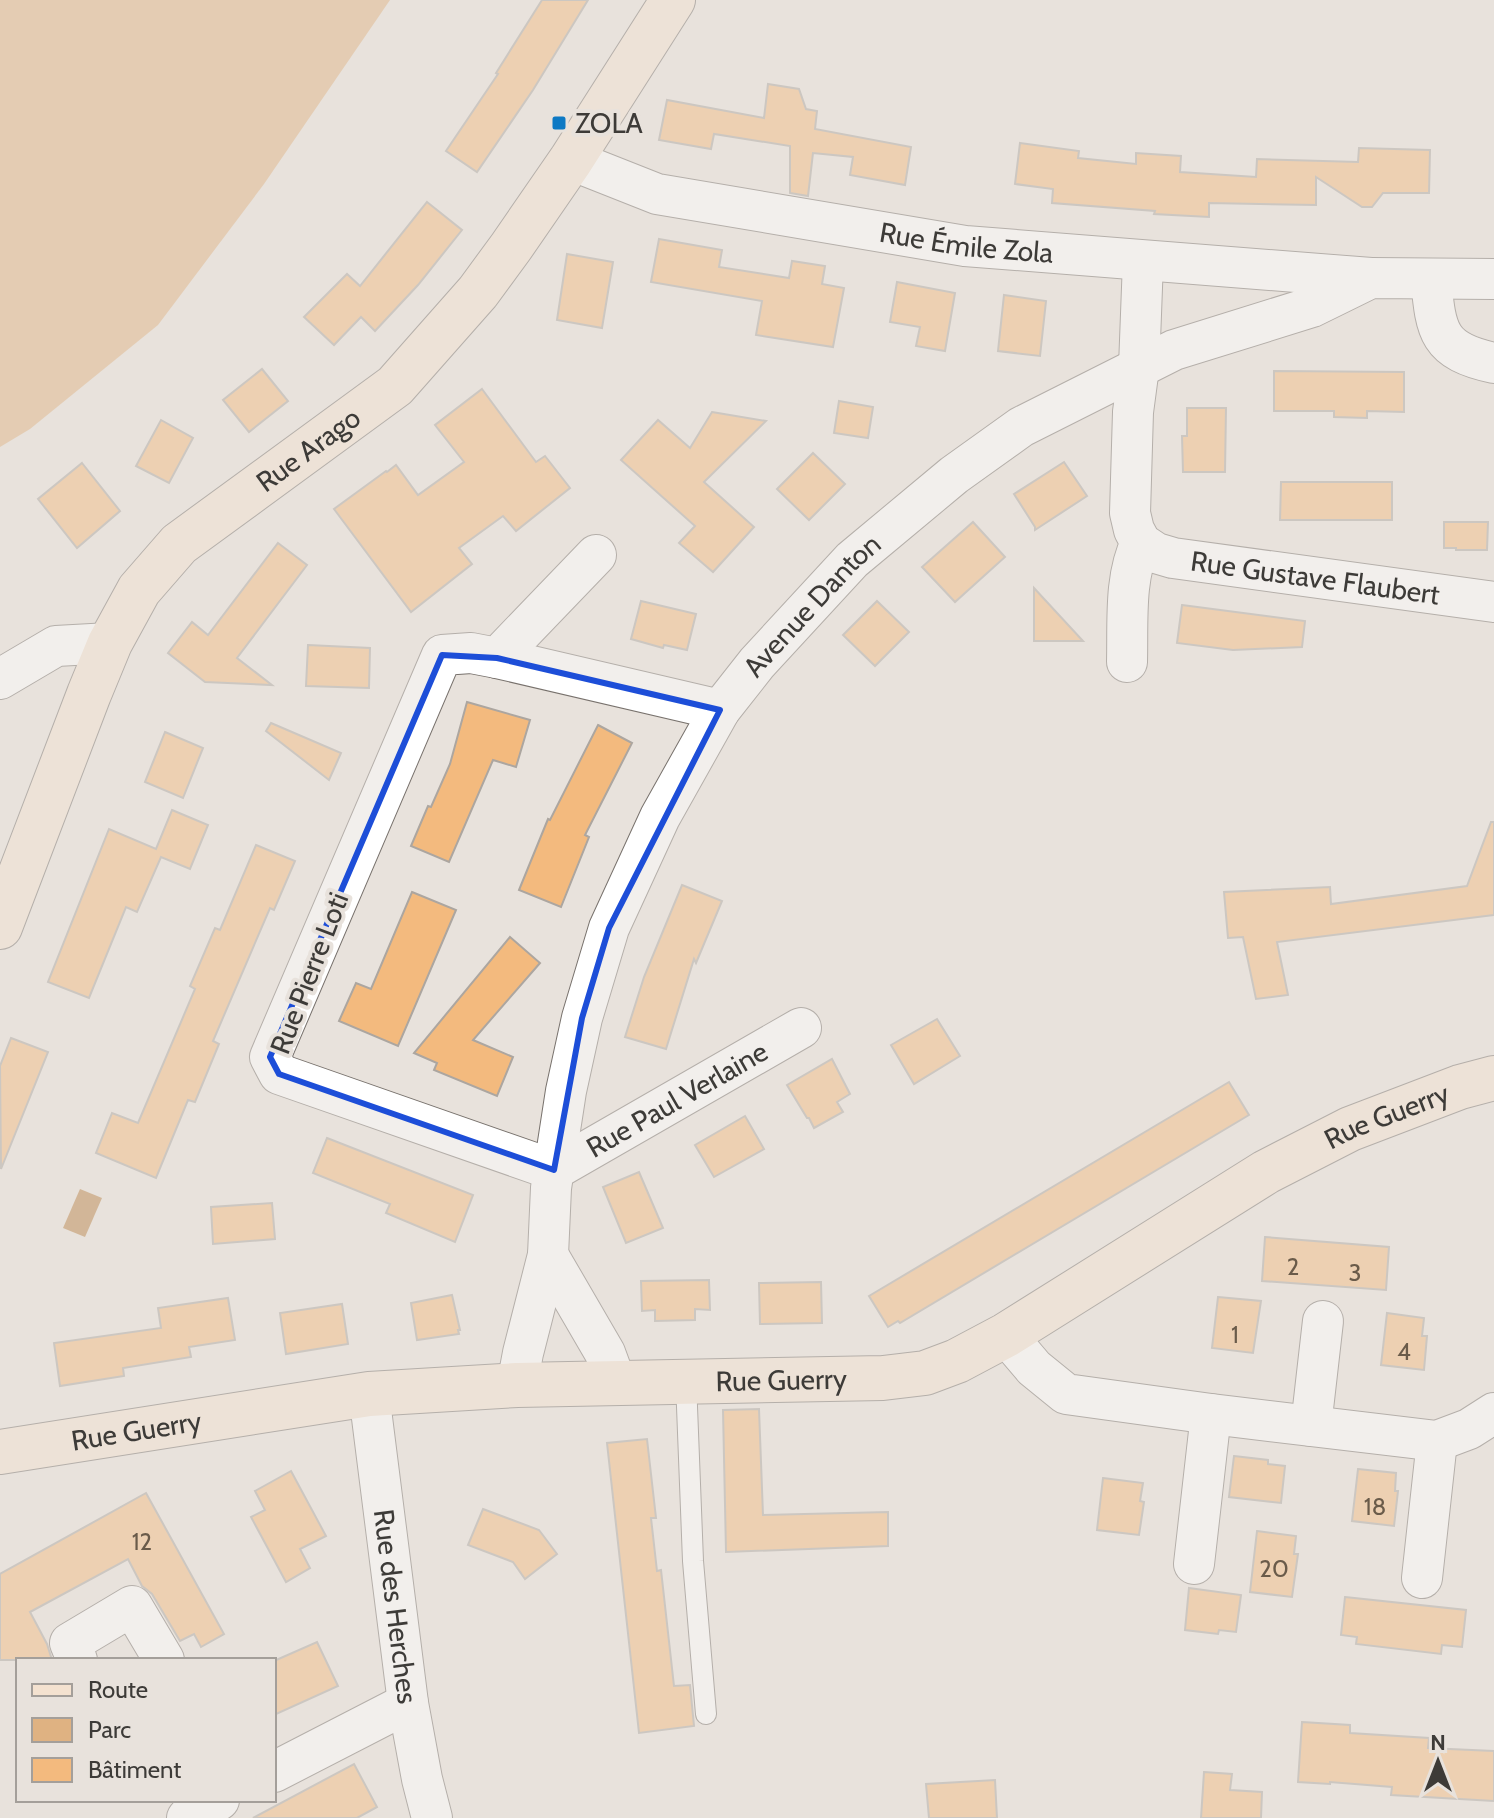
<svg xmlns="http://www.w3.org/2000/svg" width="1494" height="1818" font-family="Cabin,sans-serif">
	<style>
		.green { fill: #dfb282 }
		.water { fill: #b88246 }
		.building { fill: #f3ba7e; stroke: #aca6a0; stroke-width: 2 }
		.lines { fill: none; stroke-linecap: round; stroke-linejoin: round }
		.lane-casing { stroke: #78726d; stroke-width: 22 }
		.street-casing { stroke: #78726d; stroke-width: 42 }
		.secondary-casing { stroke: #78726d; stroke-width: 46 }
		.lane { stroke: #fff; stroke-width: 20 }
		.street { stroke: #fff; stroke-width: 40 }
		.secondary { stroke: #f4e2d0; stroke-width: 44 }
		.marked { fill: none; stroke: #1d4ed8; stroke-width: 6; stroke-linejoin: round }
		.poi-dot { fill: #0d79c4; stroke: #e8e2dc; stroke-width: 3 }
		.labels { text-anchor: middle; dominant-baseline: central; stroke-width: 8; stroke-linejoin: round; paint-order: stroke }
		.number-label { font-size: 24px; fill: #6a5b4a }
		.poi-label { font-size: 28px; fill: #3d3b38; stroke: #e8e2dc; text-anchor: start }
		.street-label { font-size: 28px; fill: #3d3b38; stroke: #e8e2dc }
	</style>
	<rect width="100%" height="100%" fill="#e8e2dc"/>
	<!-- green -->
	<polygon class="green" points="0,0 390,0 264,184 158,325 30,429 0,447"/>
	<!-- water -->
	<polygon class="water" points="80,1189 102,1198 85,1237 63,1228"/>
	<!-- building -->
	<g class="building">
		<polygon points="542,0 588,0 533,90 477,172 446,151 498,74 496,73"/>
		<polygon points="768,84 799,89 806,109 817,111 815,129 911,147 905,185 850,175 853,157 813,153 808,196 790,193 790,146 714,134 711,149 659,140 667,100 764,118"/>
		<polygon points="1020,143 1079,151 1078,158 1136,164 1136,153 1181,156 1180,172 1256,177 1257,159 1358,162 1359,148 1430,150 1429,193 1383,193 1372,207 1362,207 1316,177 1316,205 1209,203 1209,217 1154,214 1155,211 1052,203 1053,189 1015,184"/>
		<polygon points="427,202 462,230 418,285 375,331 361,317 334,345 304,317 347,274 360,286"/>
		<polygon points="659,239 722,250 719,267 789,278 792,261 825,266 822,284 844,288 833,347 756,335 762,301 651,282"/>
		<polygon points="567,254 613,262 602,328 557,320"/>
		<polygon points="897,282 955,293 945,351 916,346 920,327 890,322"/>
		<polygon points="1004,295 1046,301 1040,356 998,351"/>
		<polygon points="262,369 288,401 249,432 223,400"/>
		<polygon points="1274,371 1404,372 1404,412 1367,411 1367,418 1334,417 1334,411 1274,411"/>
		<polygon points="482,389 536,462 545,456 570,488 516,531 503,516 459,548 472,564 411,612 334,509 386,471 387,472 396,465 418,495 464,462 435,425"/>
		<polygon points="839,401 873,407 868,438 834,433"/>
		<polygon points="1187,408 1226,408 1225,472 1183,472 1182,436 1187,436"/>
		<polygon points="712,412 766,421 704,482 754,527 713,572 679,543 695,526 621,460 658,420 690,448"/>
		<polygon points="161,420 193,438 169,483 136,466"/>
		<polygon points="813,453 845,484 809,520 777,489"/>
		<polygon points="1064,462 1087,496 1035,530 1035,527 1014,494"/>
		<polygon points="82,463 120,511 77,548 38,499"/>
		<polygon points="1281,482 1392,482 1392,520 1280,520"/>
		<polygon points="973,522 1005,557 955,602 922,567"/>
		<polygon points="1444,522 1488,522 1487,550 1456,550 1456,548 1444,548"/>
		<polygon points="278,543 307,565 237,658 272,685 205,682 168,653 192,622 208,635"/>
		<polygon points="1034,588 1083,641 1034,641"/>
		<polygon points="641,601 696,614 687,650 664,645 663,648 631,639"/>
		<polygon points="877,601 909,632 875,666 843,635"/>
		<polygon points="1182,605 1305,621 1302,647 1233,650 1177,643"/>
		<polygon points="308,645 370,648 369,688 306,686"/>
		<polygon points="467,702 530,720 516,767 493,760 449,862 411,846 428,806 431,807 450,764"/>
		<polygon points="271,723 341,753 329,780 266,731"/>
		<polygon points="598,725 632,743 585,835 589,837 561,907 519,890 548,819 550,820"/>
		<polygon points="165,732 203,748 183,798 145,782"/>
		<polygon points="172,810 208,825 190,869 161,857 137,912 126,907 89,998 48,982 109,829 156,849"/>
		<polygon points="1491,822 1494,822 1494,915 1277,942 1288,995 1256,999 1243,937 1228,938 1224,892 1330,887 1331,904 1467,886"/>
		<polygon points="256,845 295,861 274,910 270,908 213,1041 219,1044 195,1102 188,1100 156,1178 96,1153 112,1113 138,1123 195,989 190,986 215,928 220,930"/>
		<polygon points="682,885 722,901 696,963 694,959 666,1049 625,1037 644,977"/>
		<polygon points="412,892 456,910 398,1046 339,1021 356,983 371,989"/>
		<polygon points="510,937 540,963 473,1040 513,1057 497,1096 434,1070 437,1063 414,1053"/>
		<polygon points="937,1019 960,1056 914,1084 891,1045"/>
		<polygon points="11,1038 48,1052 1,1169 0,1066"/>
		<polygon points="832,1059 850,1094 837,1102 843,1112 814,1128 809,1118 807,1118 787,1085"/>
		<polygon points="1229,1082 1249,1115 900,1323 898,1321 888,1327 869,1296"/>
		<polygon points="745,1116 764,1149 714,1177 695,1145"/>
		<polygon points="327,1138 473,1195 455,1242 386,1213 390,1204 313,1173"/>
		<polygon points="639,1172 663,1228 626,1243 603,1187"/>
		<polygon points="272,1203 275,1239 213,1244 211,1207"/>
		<polygon points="1265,1237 1389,1247 1386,1290 1262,1281"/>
		<polygon points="709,1280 710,1310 695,1309 695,1320 655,1321 655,1310 642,1311 641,1281"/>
		<polygon points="821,1282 822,1323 760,1324 759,1283"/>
		<polygon points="452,1295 460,1330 458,1330 459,1334 417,1340 411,1303"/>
		<polygon points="1218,1297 1261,1301 1253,1353 1212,1348"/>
		<polygon points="228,1298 235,1340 189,1347 191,1357 123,1368 124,1376 60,1386 54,1343 161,1328 158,1308"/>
		<polygon points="342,1304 348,1344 286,1354 280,1313"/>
		<polygon points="1387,1313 1424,1318 1422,1336 1427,1336 1424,1370 1381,1365"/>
		<polygon points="759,1409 763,1515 888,1512 888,1546 726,1552 723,1410"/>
		<polygon points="647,1439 656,1518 651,1518 657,1571 661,1570 674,1686 690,1685 694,1726 639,1733 607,1443"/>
		<polygon points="1234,1456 1268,1460 1268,1464 1285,1466 1281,1503 1229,1497"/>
		<polygon points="1358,1469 1396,1473 1395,1491 1398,1491 1394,1526 1352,1521"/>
		<polygon points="291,1471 326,1536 300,1549 310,1568 286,1582 251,1517 265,1510 255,1491"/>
		<polygon points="1103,1478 1143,1483 1140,1501 1144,1502 1139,1535 1097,1530"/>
		<polygon points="146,1493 224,1634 201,1647 194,1634 180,1641 152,1594 142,1586 128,1559 30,1612 47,1644 52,1660 0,1660 0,1574"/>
		<polygon points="483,1509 539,1530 557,1554 525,1579 513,1562 468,1545"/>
		<polygon points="1257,1531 1296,1536 1294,1554 1298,1554 1292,1597 1250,1592"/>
		<polygon points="1189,1588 1241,1595 1236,1632 1219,1630 1218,1634 1185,1630"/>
		<polygon points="1345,1597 1466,1610 1462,1647 1442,1645 1441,1654 1356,1644 1357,1637 1341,1635"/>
		<polygon points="317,1642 338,1686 274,1715 274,1661"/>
		<polygon points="1302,1722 1350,1725 1350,1733 1429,1738 1428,1748 1494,1751 1494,1801 1391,1795 1392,1787 1330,1782 1330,1784 1298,1782"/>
		<polygon points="354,1764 377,1807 357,1818 253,1818"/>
		<polygon points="1204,1772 1232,1774 1230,1790 1262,1792 1261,1818 1201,1818"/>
		<polygon points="995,1780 997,1818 929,1818 926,1784"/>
	</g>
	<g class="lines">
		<!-- lane casing -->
		<g class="lane-casing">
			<polyline id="lane" points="686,1381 693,1561 706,1714"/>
		</g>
		<!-- street casing -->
		<g class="street-casing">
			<g id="street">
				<path id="s1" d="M 571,160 L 657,194 L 965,246 L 1371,278"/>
				<path id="s2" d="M 1143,261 L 1139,367 L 1133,412 L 1130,513 L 1134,530 L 1141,543 L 1156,553 L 1173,558 L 1494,602"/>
				<path d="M 1431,280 C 1436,332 1438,351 1494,363"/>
				<path id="s3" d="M 596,555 L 497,658 L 471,653 L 442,655 L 270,1057 L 279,1074 L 554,1170 L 801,1028"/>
				<polyline points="497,658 720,710"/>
				<path d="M 1127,662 C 1128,624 1124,576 1141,543"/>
				<polyline points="0,679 56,646 110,643"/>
				<polyline points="548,1255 605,1353 616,1383"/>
				<polyline points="1006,1335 1034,1368 1066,1394 1211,1414 1437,1441 1469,1429 1494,1413"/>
				<path id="s4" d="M 517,1385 L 523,1353 L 548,1255 L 551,1188 L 566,1091 L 582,1018 L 609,928 L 660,817 L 720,710 L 757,663 L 852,560 L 954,475 L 1021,427 L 1174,350 L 1312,307 L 1371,278 L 1494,279"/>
				<path id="s5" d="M 369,1394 L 408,1703 L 422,1779 L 432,1818"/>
				<polyline points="1311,1426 1323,1321"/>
				<polyline points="1194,1564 1211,1414"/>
				<polyline points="1422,1578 1437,1441"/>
				<polyline points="77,1660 70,1643 132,1606 164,1660"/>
				<polyline points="274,1772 408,1703"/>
				<polyline points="187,1818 219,1800"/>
			</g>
		</g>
		<!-- secondary casing -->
		<g class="secondary-casing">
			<g id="secondary">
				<path id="s6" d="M 0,927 L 89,694 L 110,643 L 139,590 L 179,544 L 395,386 L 478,292 L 511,247 L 571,160 L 673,0"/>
				<path id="s7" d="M 0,1452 L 369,1394 L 517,1385 L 883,1378 L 925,1373 L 957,1361 L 1006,1335 L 1266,1172 L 1350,1129 L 1460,1087 L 1494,1078"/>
			</g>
		</g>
		<!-- lane -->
		<use href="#lane" class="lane"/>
		<!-- street -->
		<use href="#street" class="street"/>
		<!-- secondary -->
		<use href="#secondary" class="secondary"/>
	</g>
	<!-- marked area -->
	<path d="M0 0H1494V1818H0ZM 442,655 L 497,658 L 720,710 L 609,928 L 582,1018 L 554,1170 L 279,1074 L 270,1057 Z" fill="#e8e2dc" fill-opacity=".55" fill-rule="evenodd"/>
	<path class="marked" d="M 442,655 L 497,658 L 720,710 L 609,928 L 582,1018 L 554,1170 L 279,1074 L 270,1057 Z"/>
	<!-- markers -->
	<rect class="poi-dot" x="551" y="115" width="16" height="16" rx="4"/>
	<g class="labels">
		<!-- number labels -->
		<g class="number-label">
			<text x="1293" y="1266">2</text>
			<text x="1355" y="1272">3</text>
			<text x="1235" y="1334">1</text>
			<text x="1404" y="1351">4</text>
			<text x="1375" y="1506">18</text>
			<text x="142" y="1541">12</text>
			<text x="1274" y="1568">20</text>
		</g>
		<!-- poi labels -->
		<g class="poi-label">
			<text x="575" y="123">ZOLA</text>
		</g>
		<!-- street labels -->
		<g class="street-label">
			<text stroke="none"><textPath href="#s1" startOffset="406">Rue Émile Zola</textPath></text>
			<text stroke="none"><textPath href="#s6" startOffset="586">Rue Arago</textPath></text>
			<text stroke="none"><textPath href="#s2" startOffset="464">Rue Gustave Flaubert</textPath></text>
			<text stroke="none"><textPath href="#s4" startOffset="852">Avenue Danton</textPath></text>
			<text transform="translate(309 973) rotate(-69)">Rue Pierre Loti</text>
			<text stroke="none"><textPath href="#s3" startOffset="1088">Rue Paul Verlaine</textPath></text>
			<text stroke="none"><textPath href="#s7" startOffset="1460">Rue Guerry</textPath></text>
			<text stroke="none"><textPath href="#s7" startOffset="786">Rue Guerry</textPath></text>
			<text stroke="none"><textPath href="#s7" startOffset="138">Rue Guerry</textPath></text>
			<text stroke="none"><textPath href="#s5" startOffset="214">Rue des Herches</textPath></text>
		</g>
	</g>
	<!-- legend -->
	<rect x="16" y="1658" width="260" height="144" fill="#e8e2dc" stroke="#a49f9a" stroke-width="2"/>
	<rect x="32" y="1684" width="40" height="12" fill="#f4e2d0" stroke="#a49f9a" stroke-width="2"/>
	<text x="88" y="1698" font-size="24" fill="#3d3b38">Route</text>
	<rect x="32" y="1718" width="40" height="24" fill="#dfb282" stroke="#a49f9a" stroke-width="2"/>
	<text x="88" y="1738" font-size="24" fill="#3d3b38">Parc</text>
	<rect x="32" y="1758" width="40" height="24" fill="#f3ba7e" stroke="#a49f9a" stroke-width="2"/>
	<text x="88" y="1778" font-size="24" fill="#3d3b38">Bâtiment</text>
	<!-- north arrow -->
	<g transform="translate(1438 1762)" stroke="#e8e2dc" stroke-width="6" paint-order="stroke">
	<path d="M0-6L14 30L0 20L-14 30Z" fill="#3d3b38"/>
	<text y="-12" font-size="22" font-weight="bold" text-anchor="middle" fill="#3d3b38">N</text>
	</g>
</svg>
